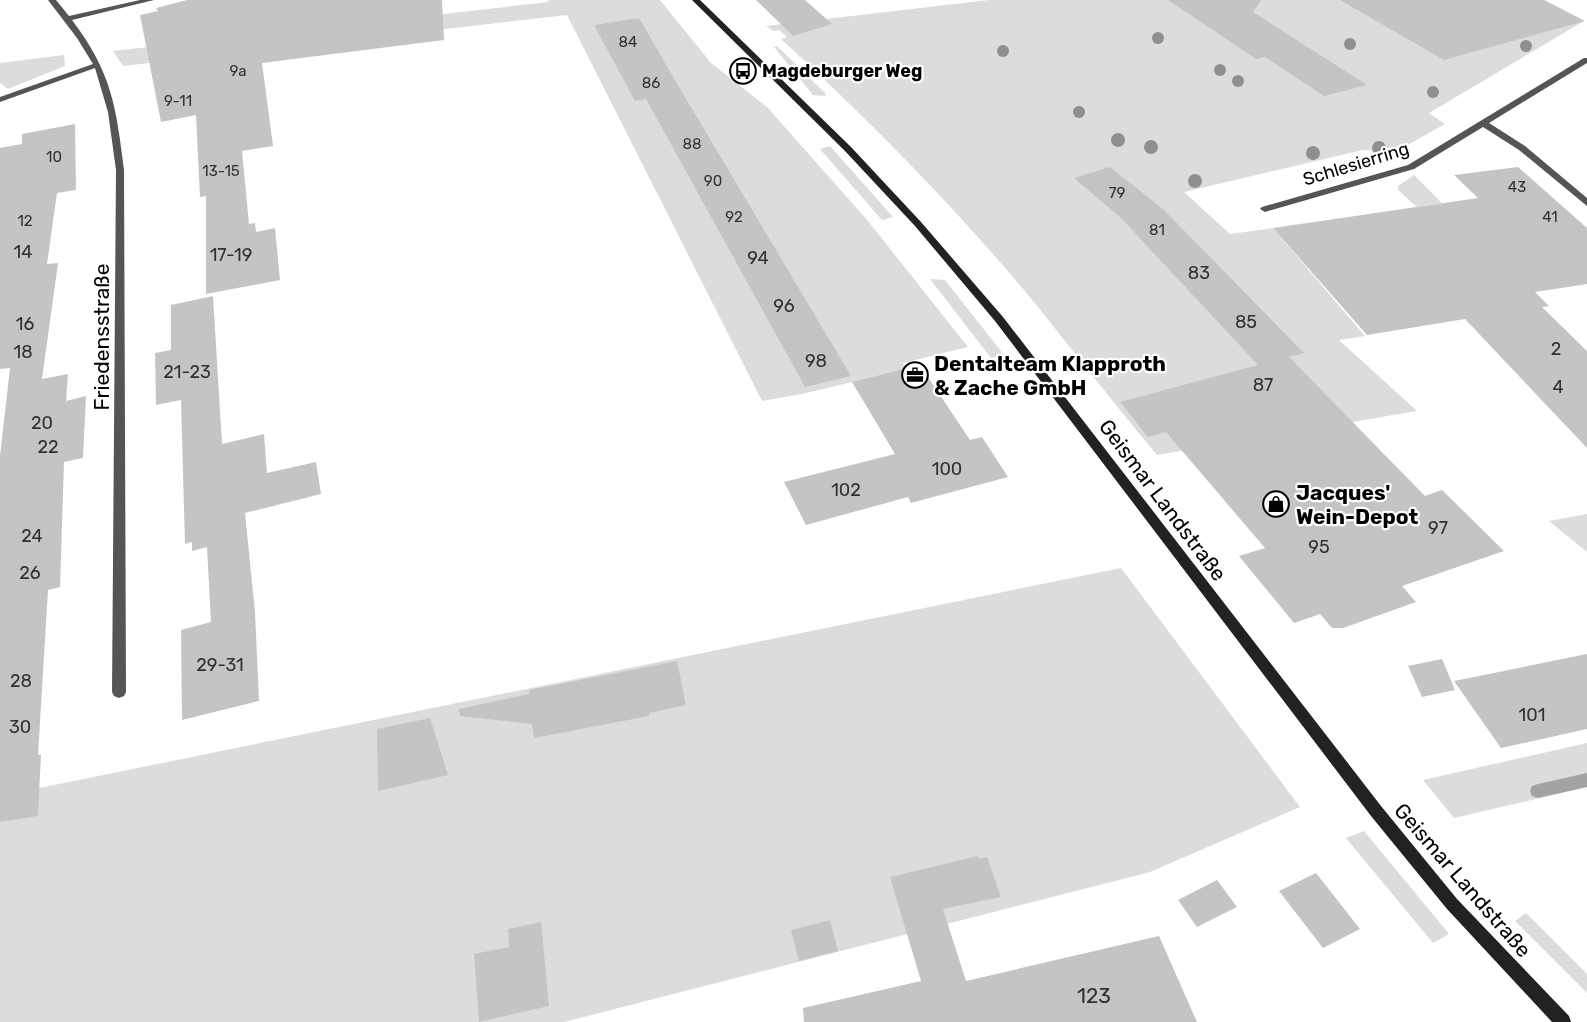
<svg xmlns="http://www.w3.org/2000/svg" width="1587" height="1022" font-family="Rubik,sans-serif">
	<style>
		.green { fill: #dcdcdc }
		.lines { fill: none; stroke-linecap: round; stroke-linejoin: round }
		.stream { fill: #a3a3a3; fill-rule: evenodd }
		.building { fill: #c4c4c4 }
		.street { fill: #555; fill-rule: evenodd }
		.secondary { fill: #222; fill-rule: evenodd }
		.tree { fill: #8f8f8f }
		.labels { text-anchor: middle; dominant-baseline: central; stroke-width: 4.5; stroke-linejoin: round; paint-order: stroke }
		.far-number-label { font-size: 15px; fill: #313131 }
		.far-poi-label { font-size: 18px; font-weight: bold; fill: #000; stroke: #fff; text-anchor: start }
		.far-street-label { font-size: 18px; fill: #000; stroke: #fff }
		.number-label { font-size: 18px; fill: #313131 }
		.street-label { font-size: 21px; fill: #000; stroke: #fff }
		.poi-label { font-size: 21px; font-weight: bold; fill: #000; stroke: #fff; text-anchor: start }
		.near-number-label { font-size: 21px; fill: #313131 }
	</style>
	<rect width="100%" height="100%" fill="#fff"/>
	<!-- green -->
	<g class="green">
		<polygon points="548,0 660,0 711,63 767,107 868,221 968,347 903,363 906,369 802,394 762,401 567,15 123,66 113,51 549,2"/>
		<path d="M 989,0 L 1544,0 L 1584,21 L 1429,113 L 1445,124 L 1397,151 L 1363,150 L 1184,192 L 1230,234 L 1273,228 L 1365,336 L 1339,340 L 1417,411 L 1157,455 C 1115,405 1075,353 1034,302 C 957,209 870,121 781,39 L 787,37 L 779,30 L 773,31 L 766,26 Z"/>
		<polygon points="777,46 826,94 825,96 813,95 774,47"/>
		<polygon points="64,55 65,66 8,89 0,83 0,63"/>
		<polygon points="830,146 893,217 882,220 820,149"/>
		<polygon points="1414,175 1442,203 1417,207 1398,190 1398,186"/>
		<polygon points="930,279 945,280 1004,355 991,358"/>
		<polygon points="1587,514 1587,552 1549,521"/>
		<polygon points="1121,568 1300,807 1150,872 564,1022 0,1022 0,796"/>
		<polygon points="1587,743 1587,787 1454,818 1423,780"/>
		<polygon points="1364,831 1449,934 1433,943 1346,838"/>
		<polygon points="1526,913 1587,974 1587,993 1515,921"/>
	</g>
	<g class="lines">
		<!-- stream -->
		<polygon class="stream" points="1587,773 1587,787 1538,798 1532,796 1530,791 1532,786 1538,784"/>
	</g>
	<!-- building -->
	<g class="building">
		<polygon points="187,0 442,0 444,40 262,63 273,146 242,151 249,224 255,223 256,232 275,228 280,280 206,294 206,196 200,197 196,115 161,122 140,15 158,11 156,8"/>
		<polygon points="756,0 805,0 832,24 793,36"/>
		<polygon points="1168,0 1261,0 1253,12 1367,85 1324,96 1265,57 1256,59"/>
		<polygon points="1340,0 1544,0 1585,21 1444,60"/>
		<polygon points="639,18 682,92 851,376 805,387 646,99 635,101 594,25"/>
		<polygon points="75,124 76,190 57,193 47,264 58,263 42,379 68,374 66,401 86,396 83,458 64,462 60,587 48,590 38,755 41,754 38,816 0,822 0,456 10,368 0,369 0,148 22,144 22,134"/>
		<polygon points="1110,167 1164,210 1304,353 1289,357 1425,496 1442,490 1504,551 1402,586 1416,602 1343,628 1332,628 1320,614 1294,623 1239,556 1265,548 1166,432 1148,437 1120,402 1258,365 1122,219 1074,178"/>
		<polygon points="1518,167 1587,228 1587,284 1535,292 1549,306 1542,307 1587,351 1587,448 1465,319 1367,335 1273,228 1478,198 1454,175"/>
		<polygon points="213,296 222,444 264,434 267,473 316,462 321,494 245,513 255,612 259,701 182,720 181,630 211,622 207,547 192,551 192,542 185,544 181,400 156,405 155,353 171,350 171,305"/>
		<polygon points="920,365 970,440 982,437 1008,477 911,503 908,497 806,525 784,482 895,454 852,382"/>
		<polygon points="1587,654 1587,729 1501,748 1454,681"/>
		<polygon points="1442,659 1455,690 1422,697 1408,666"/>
		<polygon points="677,661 686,705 649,713 649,716 534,738 532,724 460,716 459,709 529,694 529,690"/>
		<polygon points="430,718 448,775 378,791 377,729"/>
		<polygon points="978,856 979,859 987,857 1001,897 943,909 966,981 1159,936 1197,1022 804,1022 803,1008 921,981 890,877"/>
		<polygon points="1316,873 1360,929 1323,948 1279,891"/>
		<polygon points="1217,880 1237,907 1197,927 1178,900"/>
		<polygon points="830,920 838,951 799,961 791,930"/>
		<polygon points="541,922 549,1006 479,1022 474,954 509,947 508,929"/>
	</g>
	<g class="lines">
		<!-- street -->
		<g class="street">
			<path d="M 48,0 L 56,0 L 69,16 L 140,0 L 154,0 L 72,20 C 112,73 116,106 124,170 L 126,692 L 124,696 L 119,698 L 114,696 L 112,692 L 116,170 L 108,112 L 95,68 L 0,102 L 0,97 L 93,64 L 77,38 Z"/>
			<polygon points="1584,58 1587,58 1587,63 1489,123 1525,146 1587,198 1587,206 1519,150 1483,127 1414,169 1268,211 1265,212 1260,209 1262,207 1408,165"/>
		</g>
		<!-- secondary -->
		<polygon class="secondary" points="692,0 700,0 851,147 921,222 1003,317 1381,806 1457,899 1569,1016 1571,1022 1552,1022 1447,909 1371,816 995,321 915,226 845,151"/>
	</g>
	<!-- trees -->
	<g class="tree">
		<circle cx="1158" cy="38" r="6"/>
		<circle cx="1350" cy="44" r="6"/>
		<circle cx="1526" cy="46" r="6"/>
		<circle cx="1003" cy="51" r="6"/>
		<circle cx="1220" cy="70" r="6"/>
		<circle cx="1238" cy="81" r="6"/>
		<circle cx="1433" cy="92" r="6"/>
		<circle cx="1079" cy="112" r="6"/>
		<circle cx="1118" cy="140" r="7"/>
		<circle cx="1151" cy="147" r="7"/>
		<circle cx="1379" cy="148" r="7"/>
		<circle cx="1313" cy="153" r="7"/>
		<circle cx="1195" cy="181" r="7"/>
	</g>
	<!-- icons -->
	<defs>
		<g id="bus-ring" transform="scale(1.35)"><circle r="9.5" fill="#fff" stroke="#000" stroke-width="1.5"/><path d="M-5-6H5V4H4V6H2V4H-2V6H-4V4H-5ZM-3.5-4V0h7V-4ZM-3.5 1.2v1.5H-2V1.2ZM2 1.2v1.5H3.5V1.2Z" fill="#000"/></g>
		<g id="office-ring" transform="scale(1.35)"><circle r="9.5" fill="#fff" stroke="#000" stroke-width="1.5"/><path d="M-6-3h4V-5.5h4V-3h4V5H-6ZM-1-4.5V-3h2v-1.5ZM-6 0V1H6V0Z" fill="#000"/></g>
		<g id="shop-ring" transform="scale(1.35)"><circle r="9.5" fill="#fff" stroke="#000" stroke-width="1.5"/><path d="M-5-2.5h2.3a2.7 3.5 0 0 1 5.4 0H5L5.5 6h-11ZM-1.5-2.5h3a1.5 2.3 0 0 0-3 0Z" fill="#000"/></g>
	</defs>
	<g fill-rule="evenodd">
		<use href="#bus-ring" x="743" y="71"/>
		<use href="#office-ring" x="915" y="375"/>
		<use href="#shop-ring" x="1276" y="504"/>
	</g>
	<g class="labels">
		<!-- far-number labels -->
		<g class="far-number-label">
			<text x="628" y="42">84</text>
			<text x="238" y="71">9a</text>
			<text x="651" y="83">86</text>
			<text x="178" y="101">9-11</text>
			<text x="692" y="144">88</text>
			<text x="54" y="157">10</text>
			<text x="221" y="171">13-15</text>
			<text x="713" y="181">90</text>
			<text x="1517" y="187">43</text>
			<text x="1117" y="193">79</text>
			<text x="734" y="217">92</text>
			<text x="1550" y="217">41</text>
			<text x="25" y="221">12</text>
			<text x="1157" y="230">81</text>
		</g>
		<!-- far-poi labels -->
		<g class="far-poi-label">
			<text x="762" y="71">Magdeburger Weg</text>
		</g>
		<!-- far-street labels -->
		<g class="far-street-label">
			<text transform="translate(1356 164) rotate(-17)">Schlesierring</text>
		</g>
		<!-- number labels -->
		<g class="number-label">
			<text x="23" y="252">14</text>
			<text x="231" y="255">17-19</text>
			<text x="758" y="258">94</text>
			<text x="1199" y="273">83</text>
			<text x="784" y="306">96</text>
			<text x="1246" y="322">85</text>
			<text x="25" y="324">16</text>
			<text x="1556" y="349">2</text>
			<text x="23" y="352">18</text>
			<text x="816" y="361">98</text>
			<text x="187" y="372">21-23</text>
			<text x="1263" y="385">87</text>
			<text x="1558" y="387">4</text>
			<text x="42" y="423">20</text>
			<text x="48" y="447">22</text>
			<text x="947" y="469">100</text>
			<text x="846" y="490">102</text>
			<text x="1438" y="528">97</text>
			<text x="32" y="536">24</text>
			<text x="1319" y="547">95</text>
			<text x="30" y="573">26</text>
			<text x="220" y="665">29-31</text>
			<text x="21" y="681">28</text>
			<text x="1532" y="715">101</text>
			<text x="20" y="727">30</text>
		</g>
		<!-- street labels -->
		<g class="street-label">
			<text transform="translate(101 337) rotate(-90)">Friedensstraße</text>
			<text transform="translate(1163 500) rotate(53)">Geismar Landstraße</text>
			<text transform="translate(1463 880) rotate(49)">Geismar Landstraße</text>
		</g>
		<!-- poi labels -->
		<g class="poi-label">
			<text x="934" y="363">Dentalteam Klapproth<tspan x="934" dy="24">&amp; Zache GmbH</tspan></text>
			<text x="1296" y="492">Jacques'<tspan x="1296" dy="24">Wein-Depot</tspan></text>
		</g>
		<!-- near-number labels -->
		<g class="near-number-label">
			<text x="1094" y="995">123</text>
		</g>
	</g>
</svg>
